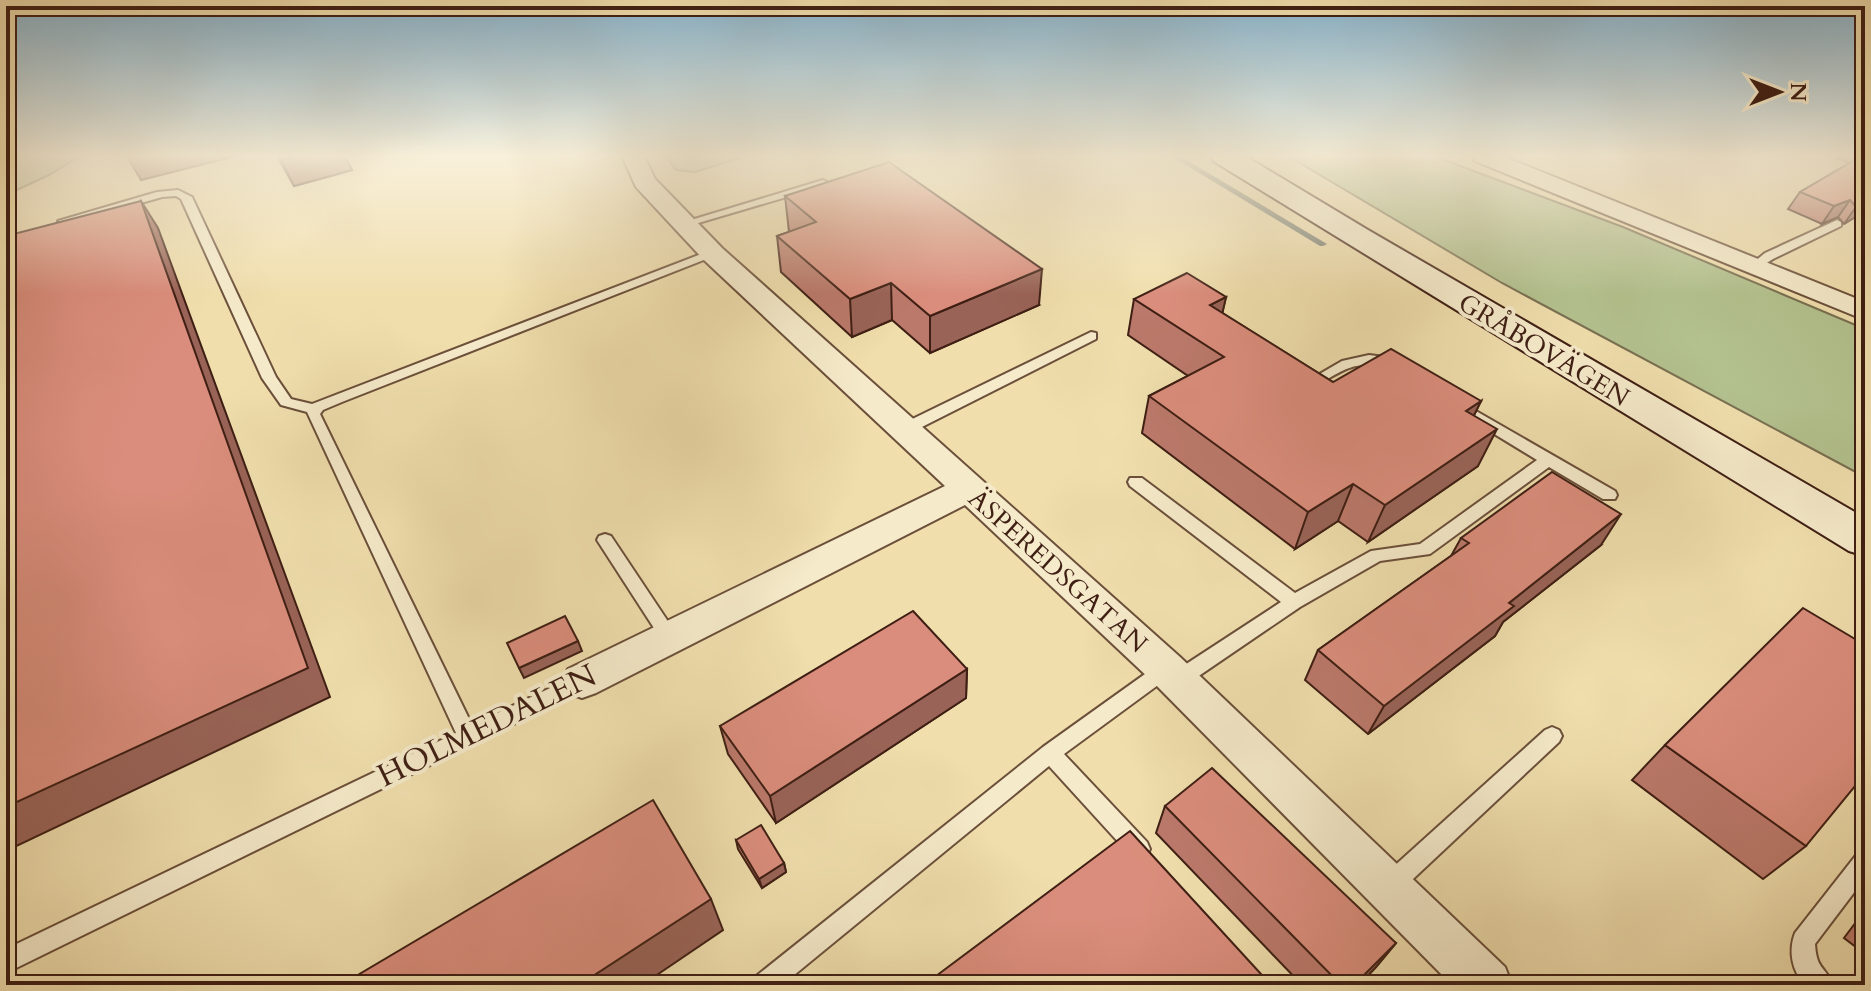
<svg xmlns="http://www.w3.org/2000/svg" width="1871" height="991" font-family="Cardo,serif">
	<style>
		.green { fill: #b3c28f; stroke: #797052; stroke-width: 2 }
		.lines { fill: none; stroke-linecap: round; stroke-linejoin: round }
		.stream { fill: #767d72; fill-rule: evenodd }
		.lane-casing { stroke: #6b4f3a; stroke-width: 4 }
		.street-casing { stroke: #6b4f3a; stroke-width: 4 }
		.secondary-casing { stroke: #3f1f14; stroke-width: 4 }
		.lane { fill: #f5eaca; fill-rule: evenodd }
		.street { fill: #f5eaca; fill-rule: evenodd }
		.secondary { fill: #f5eaca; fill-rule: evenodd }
		.wall { fill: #bb796b; stroke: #3f1f14; stroke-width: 2 }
		.shaded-wall { fill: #996357; stroke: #3f1f14; stroke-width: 2 }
		.building { fill: #da8d7c; stroke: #3f1f14; stroke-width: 2 }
		.labels { text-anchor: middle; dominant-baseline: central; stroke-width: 8; stroke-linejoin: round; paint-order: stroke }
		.street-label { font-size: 26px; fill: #3f1f14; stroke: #f5eaca }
		.near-street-label { font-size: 32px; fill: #3f1f14; stroke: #f5eaca }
	</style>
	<rect width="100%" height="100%" fill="#f0dead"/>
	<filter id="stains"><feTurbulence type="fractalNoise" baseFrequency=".0025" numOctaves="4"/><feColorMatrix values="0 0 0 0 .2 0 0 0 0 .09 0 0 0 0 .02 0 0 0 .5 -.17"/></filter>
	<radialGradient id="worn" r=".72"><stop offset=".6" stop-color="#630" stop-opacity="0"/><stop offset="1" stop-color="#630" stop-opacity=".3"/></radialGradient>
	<!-- green -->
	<g class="green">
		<polygon points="11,156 80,156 49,175 6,195 6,157"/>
		<polygon points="666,156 746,156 695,172 676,170"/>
		<polygon points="1288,156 1434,156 1623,227 1865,329 1865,477 1502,283"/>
	</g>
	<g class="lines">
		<!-- stream -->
		<polygon class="stream" points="1171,156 1180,156 1327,244 1323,246 1320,246"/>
		<!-- lane casing -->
		<g class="lane-casing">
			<g id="lane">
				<polygon points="823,180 829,183 827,185 688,226 684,228 678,224"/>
				<polygon points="178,190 192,197 276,377 291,399 312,404 709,251 713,250 719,254 342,402 323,410 320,414 472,725 582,673 589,675 591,681 589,687 6,973 6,949 456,733 307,412 281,405 262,378 181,199 176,196 162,197 64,225 58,221 157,192"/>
				<polygon points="1837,220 1841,222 1841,226 1773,259 1754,271 1748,267 1765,253"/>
				<polygon points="1091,332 1096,333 1096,339 908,434 898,434 896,430 898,426"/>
				<path d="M 1369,355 L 1385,357 L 1398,365 L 1391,369 C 1354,358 1342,371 1311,389 L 1306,391 L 1299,386 L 1342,361 Z"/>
				<polygon points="1455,399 1615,491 1617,495 1615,499 1603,499 1549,467 1430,554 1380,561 1300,607 1184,686 1177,688 1170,686 1169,677 1064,754 1147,842 1150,849 1147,856 1139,859 1131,856 1049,766 782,985 751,985 755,977 1043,747 1159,664 1166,661 1173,664 1174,672 1281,602 1130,486 1128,482 1130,478 1142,478 1295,593 1371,551 1420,544 1537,460 1450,407 1448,404 1450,401"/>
				<polygon points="605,534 611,536 675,632 678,637 675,642 669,644 663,642 597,540 599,536"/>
				<polygon points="1552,727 1559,730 1562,736 1559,742 1397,894 1389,897 1381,894 1378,886 1381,878 1545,730"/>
				<path d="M 1865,851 L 1865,878 L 1815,944 C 1817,971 1824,964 1833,985 L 1805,985 C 1792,971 1788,951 1795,933 L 1857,854 Z"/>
			</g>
		</g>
		<!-- street casing -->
		<g class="street-casing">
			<g id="street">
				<polygon points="622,156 644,156 655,179 722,248 1180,657 1505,967 1512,985 1452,985 1152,681 965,505 596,693 582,698 568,693 562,681 568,669 945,486 704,260 636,187"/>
				<polygon points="1472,156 1502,156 1865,302 1865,320 1475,161"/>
			</g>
		</g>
		<!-- secondary casing -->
		<g class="secondary-casing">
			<polygon id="secondary" points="1210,156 1245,156 1368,230 1865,518 1865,556 1849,551 1215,162"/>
		</g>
		<!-- lane -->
		<use href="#lane" class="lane"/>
		<!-- street -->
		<use href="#street" class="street"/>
		<!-- secondary -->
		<use href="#secondary" class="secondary"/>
	</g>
	<!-- wall -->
	<g class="wall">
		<polygon points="277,156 345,156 352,170 294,186"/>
		<polygon points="1831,156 1865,156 1865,211 1844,224 1838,217 1822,224 1788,209 1800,192 1849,163"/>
		<polygon points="785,196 1039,305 930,353 892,320 852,337 781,272 777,236 789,232"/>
		<polygon points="1226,297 1222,313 1333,382 1481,401 1474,415 1478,466 1368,542 1338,521 1295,549 1142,433 1149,396 1188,376 1128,335 1134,299"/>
		<polygon points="1461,538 1601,545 1503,622 1495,636 1368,734 1305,680 1318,650 1451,556"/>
		<polygon points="967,669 966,698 776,823 728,754 720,726"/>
		<polygon points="1665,745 1806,846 1763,879 1632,780"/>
		<polygon points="1165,806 1396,943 1376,967 1359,985 1302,985 1156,833"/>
		<polygon points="736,840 784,863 786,872 762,888 738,849"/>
		<polygon points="1865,910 1865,954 1844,938"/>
	</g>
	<!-- shaded-wall -->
	<g class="shaded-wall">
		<polygon points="127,156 236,156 141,180"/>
		<polygon points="293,156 345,156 352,170 294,186 281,159"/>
		<polygon points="1850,200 1838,217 1822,224 1834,206"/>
		<polygon points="141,201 158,228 330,697 6,851 6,807"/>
		<polygon points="1865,201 1865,211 1844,224 1856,207"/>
		<polygon points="1042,269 1039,305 930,353 930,316"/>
		<polygon points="891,283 892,320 852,337 850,299"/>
		<polygon points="1226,297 1218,333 1210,305"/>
		<polygon points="1481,401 1463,438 1466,411"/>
		<polygon points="1497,429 1478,466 1368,542 1385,505"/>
		<polygon points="1353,484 1338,521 1295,549 1308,512"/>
		<polygon points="1621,514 1601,545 1503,622 1495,636 1368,734 1384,706 1509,603"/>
		<polygon points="578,641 582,651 524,678 519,668"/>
		<polygon points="967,669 966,698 776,823 770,796"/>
		<polygon points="784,863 786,872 762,888 759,879"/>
		<polygon points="711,899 723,930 642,985 579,985"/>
		<polygon points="1396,943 1376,967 1359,985 1354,985"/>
	</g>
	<!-- building -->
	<g class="building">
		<polygon points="279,156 293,156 281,159"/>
		<polygon points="1862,156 1865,156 1865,201 1856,207 1850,200 1834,206 1800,192"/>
		<polygon points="889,162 1042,269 930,316 891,283 850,299 777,236 816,222 785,196"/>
		<polygon points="141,201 308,668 6,807 6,236"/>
		<polygon points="1187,273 1226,297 1210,305 1333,382 1391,349 1481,401 1466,411 1497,429 1385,505 1353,484 1308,512 1149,396 1224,357 1134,299"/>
		<polygon points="1552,472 1621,514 1509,603 1514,606 1384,706 1318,650 1469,543 1461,538"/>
		<polygon points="1803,608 1865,645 1865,774 1806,846 1665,745"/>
		<polygon points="913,611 967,669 770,796 720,726"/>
		<polygon points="565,616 578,641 519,668 507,643"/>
		<polygon points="1212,768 1396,943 1354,985 1341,985 1165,806"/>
		<polygon points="653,800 711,899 579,985 341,985"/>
		<polygon points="761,825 784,863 759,879 736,840"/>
		<polygon points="1130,831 1271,985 924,985"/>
	</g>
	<!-- sky -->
	<linearGradient id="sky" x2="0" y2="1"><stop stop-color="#89b7d2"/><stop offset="0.53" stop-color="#f8f0da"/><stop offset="1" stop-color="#f8f0da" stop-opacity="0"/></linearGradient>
	<rect width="1871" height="294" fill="url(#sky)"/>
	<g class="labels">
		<!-- street labels -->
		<g class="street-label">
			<text transform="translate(1544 350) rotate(31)">GRÅBOVÄGEN</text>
			<text transform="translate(1058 571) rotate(42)">ÄSPEREDSGATAN</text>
		</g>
		<!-- near-street labels -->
		<g class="near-street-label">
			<text transform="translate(487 726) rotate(-26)">HOLMEDALEN</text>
		</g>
	</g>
	<!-- margin -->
	<rect width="1871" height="991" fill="none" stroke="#f0dead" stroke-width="32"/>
	<rect x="8" y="8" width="1855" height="975" fill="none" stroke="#3f1f14" stroke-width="4"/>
	<rect x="16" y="16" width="1839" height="959" fill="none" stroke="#3f1f14" stroke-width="2"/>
	<!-- north arrow -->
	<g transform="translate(1779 92) rotate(90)" stroke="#f5eaca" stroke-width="6" paint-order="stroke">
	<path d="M0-6L14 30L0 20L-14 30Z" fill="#3f1f14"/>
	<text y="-12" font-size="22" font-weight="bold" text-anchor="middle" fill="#3f1f14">N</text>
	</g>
	<rect width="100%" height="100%" filter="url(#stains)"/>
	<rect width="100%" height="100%" fill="url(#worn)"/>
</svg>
